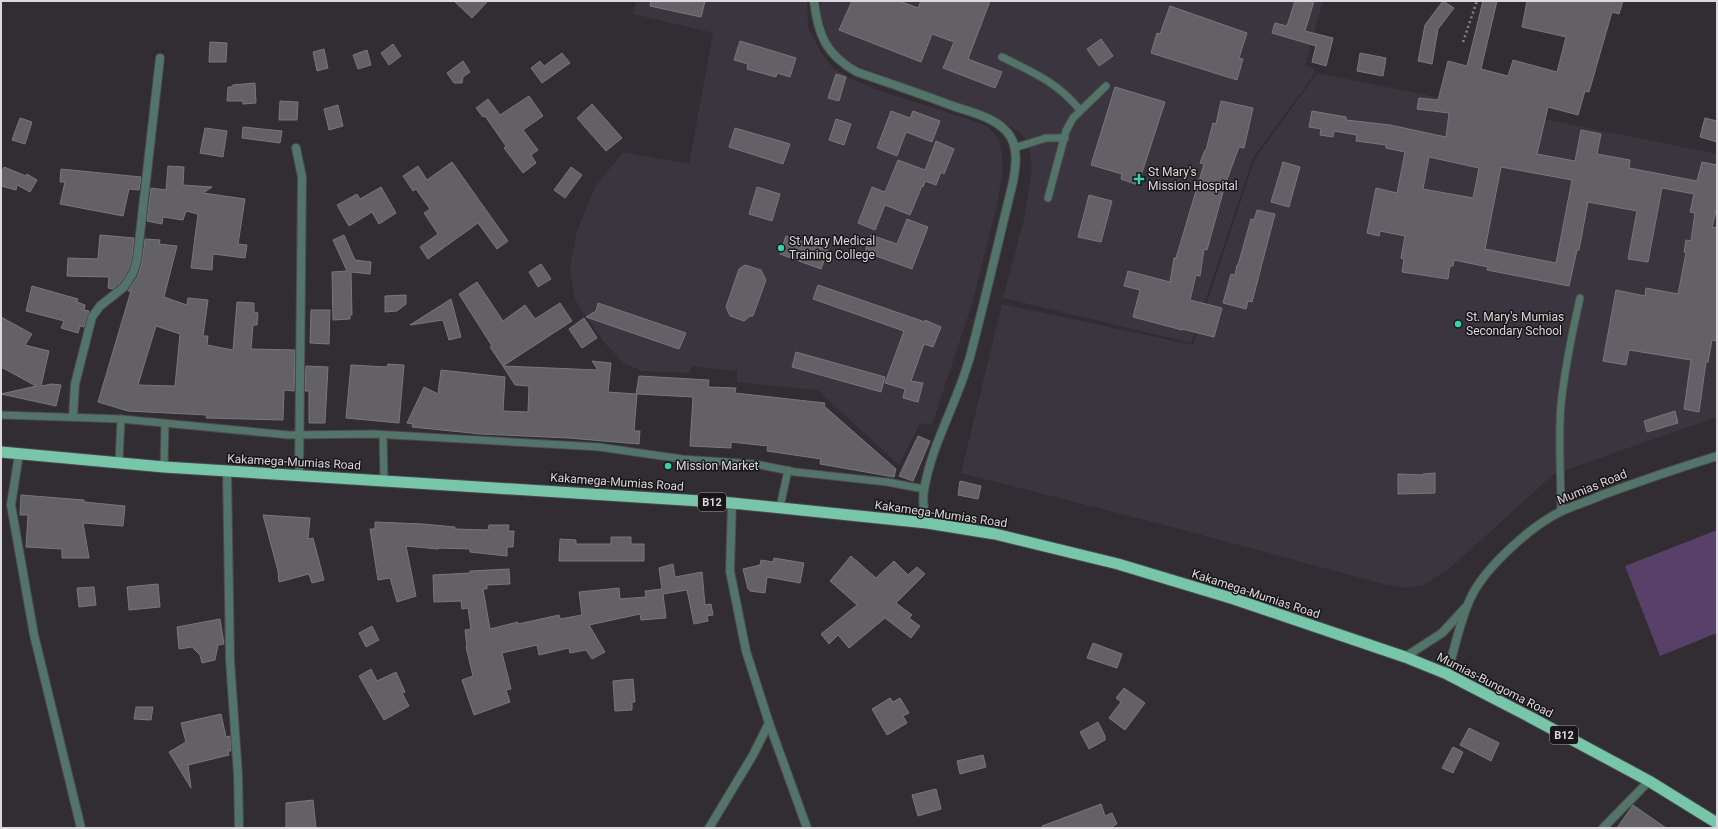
<svg xmlns="http://www.w3.org/2000/svg" width="1718" height="829" font-family="Roboto,sans-serif">
	<style>
		.built { fill: #3b3540 }
		.green { fill: #584068 }
		.building { fill: #636066; stroke: #7a767d; fill-rule: evenodd }
		.lines { fill: none; stroke-linecap: round; stroke-linejoin: round }
		.service-casing { stroke: #4c494e; stroke-width: 9 }
		.minor-casing { stroke: #4c494e; stroke-width: 10 }
		.tertiary-casing { stroke: #4c494e; stroke-width: 10 }
		.trunk-casing { stroke: #4c494e; stroke-width: 13 }
		.path { stroke: #848186; stroke-width: 2.5; stroke-dasharray: 2 3; stroke-linecap: butt }
		.service { stroke: #537468; stroke-width: 7 }
		.minor { stroke: #537468; stroke-width: 8 }
		.tertiary { stroke: #537468; stroke-width: 8 }
		.trunk { stroke: #78c6aa; stroke-width: 11 }
		.poi-dot { fill: #34d4a8; stroke: #181619; stroke-width: 1.5 }
		.labels { text-anchor: middle; dominant-baseline: central; stroke-width: 3; stroke-linejoin: round; paint-order: stroke }
		.shield { fill: #181619; stroke: #a09ea2; stroke-width: 1 }
		.shield-label { font-size: 11px; font-weight: bold; fill: #dbd9dd }
		.poi-label { font-size: 12px; fill: #dbd9dd; stroke: #181619; text-anchor: start }
		.street-label { font-size: 12px; fill: #dbd9dd; stroke: #181619 }
	</style>
	<rect width="100%" height="100%" fill="#312d33"/>
	<!-- built -->
	<g class="built">
		<polygon points="636,1 807,1 808,27 821,53 833,68 852,79 875,89 977,122 988,127 998,138 1002,154 1003,170 996,209 972,304 932,425 920,423 899,465 817,390 737,382 737,371 691,366 690,373 642,371 623,363 604,342 575,300 570,268 577,231 595,187 623,152 689,164 713,33 633,14"/>
		<polygon points="822,1 1323,1 1305,66 1312,68 1316,72 1253,158 1191,343 1003,298 1024,219 1032,169 1029,149 1025,138 1021,133 998,119 846,61 836,52 825,32 820,11"/>
		<polygon points="1317,73 1717,154 1717,417 1554,474 1450,568 1424,585 1407,588 1387,585 1172,527 961,473 1002,304 1193,345 1255,159"/>
	</g>
	<!-- green -->
	<polygon class="green" points="1717,530 1717,633 1660,656 1625,566"/>
	<!-- building -->
	<g class="building">
		<polygon points="454,1 488,1 472,18"/>
		<polygon points="651,1 705,1 701,17 650,6"/>
		<polygon points="852,1 899,1 918,8 921,1 990,1 968,59 1002,72 995,88 943,68 954,42 932,34 921,62 839,30"/>
		<polygon points="1295,1 1314,1 1305,31 1333,38 1326,66 1312,62 1316,46 1272,33 1275,23 1287,26"/>
		<polygon points="1443,1 1454,8 1438,29 1432,64 1418,61 1425,25"/>
		<path d="M 1483,1 L 1497,1 L 1481,69 L 1508,76 L 1513,60 L 1557,72 L 1566,37 L 1522,27 L 1527,1 L 1623,1 L 1619,14 L 1612,12 L 1589,92 L 1585,91 L 1578,115 L 1548,107 L 1537,154 L 1575,161 L 1581,130 L 1601,134 L 1597,154 L 1630,160 L 1629,168 L 1697,181 L 1702,162 L 1717,165 L 1717,207 L 1712,227 L 1717,228 L 1717,341 L 1712,340 L 1708,362 L 1706,362 L 1699,412 L 1684,409 L 1691,360 L 1629,350 L 1626,365 L 1603,361 L 1616,290 L 1645,296 L 1646,288 L 1678,294 L 1686,253 L 1684,252 L 1686,240 L 1691,241 L 1695,213 L 1690,212 L 1694,194 L 1662,188 L 1648,262 L 1628,259 L 1637,211 L 1588,202 L 1579,250 L 1577,250 L 1569,286 L 1487,270 L 1488,267 L 1454,260 L 1453,266 L 1450,266 L 1448,279 L 1402,272 L 1404,259 L 1401,258 L 1405,236 L 1380,231 L 1379,236 L 1367,233 L 1376,188 L 1397,193 L 1405,152 L 1386,148 L 1386,145 L 1356,141 L 1357,135 L 1334,131 L 1333,137 L 1320,135 L 1321,129 L 1309,127 L 1312,111 L 1346,117 L 1346,120 L 1390,125 L 1446,137 L 1449,113 L 1417,109 L 1419,98 L 1438,100 L 1448,61 L 1467,66 ZM 1429,157 L 1479,168 L 1473,198 L 1423,189 ZM 1501,167 L 1572,180 L 1556,263 L 1485,249 Z"/>
		<polygon points="1170,6 1247,33 1239,58 1243,59 1237,80 1151,53 1157,33 1160,34"/>
		<polygon points="1101,39 1113,56 1099,66 1087,49"/>
		<polygon points="740,41 796,58 790,77 777,73 776,77 747,69 748,64 734,60"/>
		<polygon points="210,42 227,43 226,62 209,62"/>
		<polygon points="393,44 401,56 389,65 381,53"/>
		<polygon points="324,49 328,68 317,71 313,52"/>
		<polygon points="367,50 371,65 358,69 353,55"/>
		<polygon points="562,53 570,63 542,83 531,68 540,61 544,66"/>
		<polygon points="1360,53 1386,58 1383,76 1357,71"/>
		<polygon points="463,61 470,72 463,77 462,83 454,83 447,73"/>
		<polygon points="836,74 846,77 839,101 828,98"/>
		<polygon points="255,83 256,103 243,104 243,101 227,101 228,87 231,87 233,85"/>
		<polygon points="1115,87 1165,102 1138,185 1121,179 1122,174 1091,165"/>
		<polygon points="529,96 543,116 523,130 538,150 531,155 536,163 523,173 504,148 506,146 485,116 483,117 476,108 488,99 500,115"/>
		<polygon points="280,101 298,102 297,120 279,120"/>
		<polygon points="1221,101 1253,108 1244,148 1239,147 1225,185 1207,250 1204,249 1200,276 1196,275 1190,300 1222,308 1214,337 1182,329 1182,330 1133,317 1140,290 1124,286 1128,271 1170,282 1174,258 1176,258 1204,164 1200,163 1205,150 1206,150 1213,123 1216,124"/>
		<polygon points="592,104 622,138 606,151 577,118"/>
		<polygon points="338,105 343,126 329,130 324,109"/>
		<polygon points="891,111 910,118 913,111 940,121 932,142 906,132 897,156 877,148"/>
		<polygon points="20,118 32,122 25,144 12,140"/>
		<polygon points="1705,118 1717,121 1717,142 1700,137"/>
		<polygon points="836,119 851,124 844,145 829,140"/>
		<polygon points="243,127 282,131 280,143 242,138"/>
		<polygon points="205,128 227,131 223,157 200,153"/>
		<polygon points="735,128 790,144 783,164 729,147"/>
		<polygon points="936,141 954,149 944,174 941,172 936,185 925,181 923,187 922,186 910,215 885,205 875,230 858,223 872,187 885,192 898,160 925,170"/>
		<polygon points="452,162 508,241 497,249 478,223 428,259 420,247 438,234 424,213 430,209 416,189 413,191 403,176 418,166 427,180"/>
		<polygon points="1283,162 1300,167 1289,207 1271,202"/>
		<polygon points="168,166 184,167 183,185 212,187 203,193 245,199 238,244 247,245 245,258 213,254 212,270 191,268 198,214 186,211 183,220 163,217 162,224 147,221 151,188 166,190"/>
		<polygon points="4,167 26,176 27,174 37,180 30,192 17,185 16,190 1,186 1,174"/>
		<polygon points="571,167 582,175 565,198 554,190"/>
		<polygon points="61,169 141,177 139,190 129,189 123,216 60,204 65,182 60,182"/>
		<polygon points="381,187 396,213 379,224 372,212 349,226 337,205 357,194 360,199"/>
		<polygon points="757,187 780,194 772,221 749,214"/>
		<polygon points="1089,195 1112,201 1101,242 1078,237"/>
		<polygon points="1257,210 1275,214 1252,302 1248,301 1246,309 1223,303 1231,274 1235,275 1237,265 1238,265 1251,219 1254,220"/>
		<polygon points="907,219 928,227 912,269 865,252 871,235 897,244"/>
		<polygon points="100,235 134,238 132,259 128,271 120,283 113,289 108,288 109,277 67,276 68,258 98,259"/>
		<polygon points="344,235 355,260 371,262 370,274 351,272 352,315 350,315 350,319 333,320 332,272 347,271 333,240"/>
		<polygon points="786,236 828,250 821,269 780,254"/>
		<path d="M 145,239 L 160,240 L 159,244 L 177,246 L 164,297 L 187,305 L 188,298 L 208,300 L 203,336 L 208,336 L 207,345 L 233,350 L 237,302 L 254,303 L 254,312 L 258,313 L 257,325 L 253,325 L 251,349 L 295,350 L 294,391 L 284,390 L 283,420 L 206,418 L 207,415 L 128,411 L 98,402 L 131,291 L 128,291 L 138,276 L 142,262 ZM 156,326 L 180,334 L 175,386 L 138,385 Z"/>
		<polygon points="541,264 551,279 538,287 529,272"/>
		<polygon points="745,265 761,270 766,280 753,316 750,316 744,321 730,316 726,307 739,269"/>
		<polygon points="477,282 503,321 525,305 535,319 560,303 572,321 503,366 490,347 492,346 459,294"/>
		<polygon points="818,285 925,322 925,320 941,327 933,347 924,344 911,381 923,383 918,402 903,398 905,389 885,383 904,331 813,299"/>
		<polygon points="32,286 78,299 77,302 85,305 84,310 89,311 84,327 80,326 78,333 61,328 64,321 26,311"/>
		<polygon points="406,295 406,304 397,311 385,312 385,296"/>
		<polygon points="451,299 461,337 449,340 443,320 410,325"/>
		<polygon points="598,303 686,333 679,349 586,317 596,311"/>
		<polygon points="311,310 330,310 329,344 310,343"/>
		<polygon points="1,317 32,334 25,345 49,351 41,386 52,384 61,385 56,406 1,394 36,386 1,367"/>
		<polygon points="584,318 597,338 582,348 569,329"/>
		<polygon points="796,352 885,377 881,392 792,367"/>
		<polygon points="592,361 611,363 608,392 636,394 639,376 709,380 708,387 736,388 735,393 825,403 824,406 896,469 894,477 820,464 821,459 767,451 768,446 731,442 731,448 690,446 693,397 637,394 634,431 640,431 639,444 569,438 481,434 412,427 413,424 407,423 424,387 438,394 441,370 505,377 503,411 528,412 529,386 515,385 503,366 598,370"/>
		<polygon points="388,364 404,365 399,423 346,418 351,365 387,367"/>
		<polygon points="306,366 328,367 325,423 309,423 309,391 305,391"/>
		<polygon points="1675,411 1678,423 1647,432 1644,421"/>
		<polygon points="918,436 930,441 913,481 899,476"/>
		<polygon points="1435,473 1435,493 1398,494 1398,474 1423,475 1423,474"/>
		<polygon points="960,481 981,486 978,499 958,495"/>
		<polygon points="21,495 84,500 84,502 125,506 123,526 83,523 89,558 62,558 62,549 26,547 28,515 20,515"/>
		<polygon points="263,515 310,518 308,539 313,538 324,580 312,583 309,574 279,582 278,571"/>
		<polygon points="375,522 423,524 455,527 455,529 488,530 489,525 509,525 508,531 514,531 513,547 507,547 507,556 470,552 470,549 438,548 438,549 406,546 416,596 397,602 390,578 378,580 370,529 375,529"/>
		<polygon points="611,537 631,537 631,544 644,544 644,561 559,561 560,539 576,540 576,544 611,544"/>
		<polygon points="851,556 876,578 894,561 908,575 917,567 925,574 896,603 912,615 909,618 920,626 911,638 885,618 849,648 838,635 829,644 821,634 857,605 830,581"/>
		<polygon points="774,558 804,563 800,583 767,577 765,593 750,591 749,589 748,589 743,569 760,565 761,560 773,562"/>
		<polygon points="673,564 675,577 702,572 705,605 711,604 713,615 707,616 708,621 694,624 687,590 663,594 666,618 641,620 640,614 589,625 605,652 592,659 586,650 570,653 569,648 539,655 537,645 502,653 511,689 506,690 510,702 474,715 462,680 473,676 466,647 467,647 465,630 471,629 468,608 462,609 461,601 434,602 433,575 470,573 470,571 509,569 510,584 487,585 487,589 483,589 490,629 518,622 518,624 559,615 560,619 582,615 579,592 619,588 620,599 646,597 645,591 662,589 659,568"/>
		<polygon points="158,584 160,607 129,610 127,587"/>
		<polygon points="94,587 96,605 79,607 77,588"/>
		<polygon points="220,619 224,644 218,645 215,660 202,663 200,655 192,647 179,649 177,627"/>
		<polygon points="372,626 379,640 366,647 359,633"/>
		<polygon points="1093,643 1122,654 1117,668 1087,658"/>
		<polygon points="371,669 377,681 396,672 405,692 402,693 409,706 384,720 359,676"/>
		<polygon points="633,679 635,702 632,702 632,710 615,711 613,681"/>
		<polygon points="1124,688 1145,703 1125,730 1109,718 1121,702 1116,698"/>
		<polygon points="890,698 893,702 900,698 909,713 903,716 907,723 887,735 872,709"/>
		<polygon points="136,707 153,707 151,720 134,719"/>
		<polygon points="221,714 226,737 230,736 231,751 228,751 229,755 188,765 191,788 169,752 186,742 181,723"/>
		<polygon points="1098,722 1105,736 1105,740 1089,749 1080,732"/>
		<polygon points="1469,728 1499,743 1491,761 1460,745"/>
		<polygon points="1453,747 1463,752 1453,773 1442,768"/>
		<polygon points="983,755 986,767 960,774 957,761"/>
		<polygon points="936,789 941,809 918,816 912,795"/>
		<polygon points="313,800 316,828 286,828 286,803"/>
		<polygon points="1101,804 1105,816 1112,813 1117,824 1110,828 1043,828 1042,826"/>
		<polygon points="1633,805 1666,828 1617,828"/>
	</g>
	<g class="lines">
		<!-- service casing -->
		<g class="service-casing">
			<g id="service">
				<path d="M 1002,57 C 1034,73 1057,82 1080,110"/>
				<polyline points="1014,148 1046,138 1065,138"/>
				<polyline points="1048,198 1066,131 1073,118 1106,86"/>
				<polyline points="1,415 121,419 289,435 374,434 599,447 682,459 755,464 795,472 887,482 924,489"/>
				<polyline points="383,435 384,479"/>
				<polyline points="119,463 121,419"/>
				<polyline points="164,467 165,423"/>
				<polyline points="780,507 788,470"/>
				<path d="M 1561,511 C 1561,476 1558,439 1561,404 C 1565,368 1572,333 1580,298"/>
			</g>
		</g>
		<!-- minor casing -->
		<g class="minor-casing">
			<g id="minor">
				<path d="M 814,1 C 818,35 826,55 857,72 C 889,83 921,94 953,106 C 970,112 994,117 1007,132 C 1019,145 1016,166 1013,182 C 999,239 986,296 971,353 C 959,400 932,442 924,490 C 922,501 924,512 927,523"/>
				<polyline points="296,148 302,177 299,476"/>
				<polyline points="73,417 75,384 92,317 100,306 124,287 133,273 137,260 160,58"/>
				<polyline points="19,454 11,505 34,635 81,828"/>
				<polyline points="227,471 230,660 238,775 239,828"/>
				<polyline points="769,723 807,828"/>
				<polyline points="709,828 753,755 769,723 746,651 730,571 732,503"/>
				<polyline points="1603,828 1649,781"/>
			</g>
		</g>
		<!-- tertiary casing -->
		<g class="tertiary-casing">
			<g id="tertiary">
				<polyline points="1405,657 1442,633 1465,608"/>
				<path d="M 1447,674 C 1455,648 1460,619 1472,595 C 1487,566 1532,525 1562,511 C 1575,505 1589,501 1602,495 C 1640,481 1678,468 1717,456"/>
			</g>
		</g>
		<!-- trunk casing -->
		<g class="trunk-casing">
			<polyline id="trunk" points="1,452 164,467 732,503 927,523 995,534 1118,564 1234,599 1405,657 1447,674 1530,717 1649,781 1717,823"/>
		</g>
		<!-- path -->
		<polyline class="path" points="1463,42 1477,1"/>
		<!-- service -->
		<use href="#service" class="service"/>
		<!-- minor -->
		<use href="#minor" class="minor"/>
		<!-- tertiary -->
		<use href="#tertiary" class="tertiary"/>
		<!-- trunk -->
		<use href="#trunk" class="trunk"/>
	</g>
	<!-- markers -->
	<g class="poi-dot">
		<path d="M1137 173h4v4h4v4h-4v4h-4v-4h-4v-4h4z"/>
		<circle cx="781" cy="248" r="4"/>
		<circle cx="1458" cy="324" r="4"/>
		<circle cx="668" cy="466" r="4"/>
	</g>
	<g class="labels">
		<!-- shield labels -->
		<g class="shield">
			<rect x="698" y="493" width="28" height="18" rx="3"/>
			<rect x="1550" y="726" width="28" height="18" rx="3"/>
		</g>
		<g class="shield-label">
			<text x="712" y="502">B12</text>
			<text x="1564" y="735">B12</text>
		</g>
		<!-- poi labels -->
		<g class="poi-label">
			<text x="1148" y="172">St Mary's<tspan x="1148" dy="14">Mission Hospital</tspan></text>
			<text x="789" y="241">St Mary Medical<tspan x="789" dy="14">Training College</tspan></text>
			<text x="1466" y="317">St. Mary's Mumias<tspan x="1466" dy="14">Secondary School</tspan></text>
			<text x="676" y="466">Mission Market</text>
		</g>
		<!-- street labels -->
		<g class="street-label">
			<text transform="translate(294 462) rotate(3)">Kakamega-Mumias Road</text>
			<text transform="translate(617 482) rotate(4)">Kakamega-Mumias Road</text>
			<text transform="translate(1592 487) rotate(-22)">Mumias Road</text>
			<text transform="translate(941 514) rotate(8)">Kakamega-Mumias Road</text>
			<text transform="translate(1256 594) rotate(18)">Kakamega-Mumias Road</text>
			<text transform="translate(1495 685) rotate(27)">Mumias-Bungoma Road</text>
		</g>
	</g>
	<!-- border -->
	<rect width="1718" height="829" fill="none" stroke="#dbd9dd" stroke-width="4"/>
</svg>
